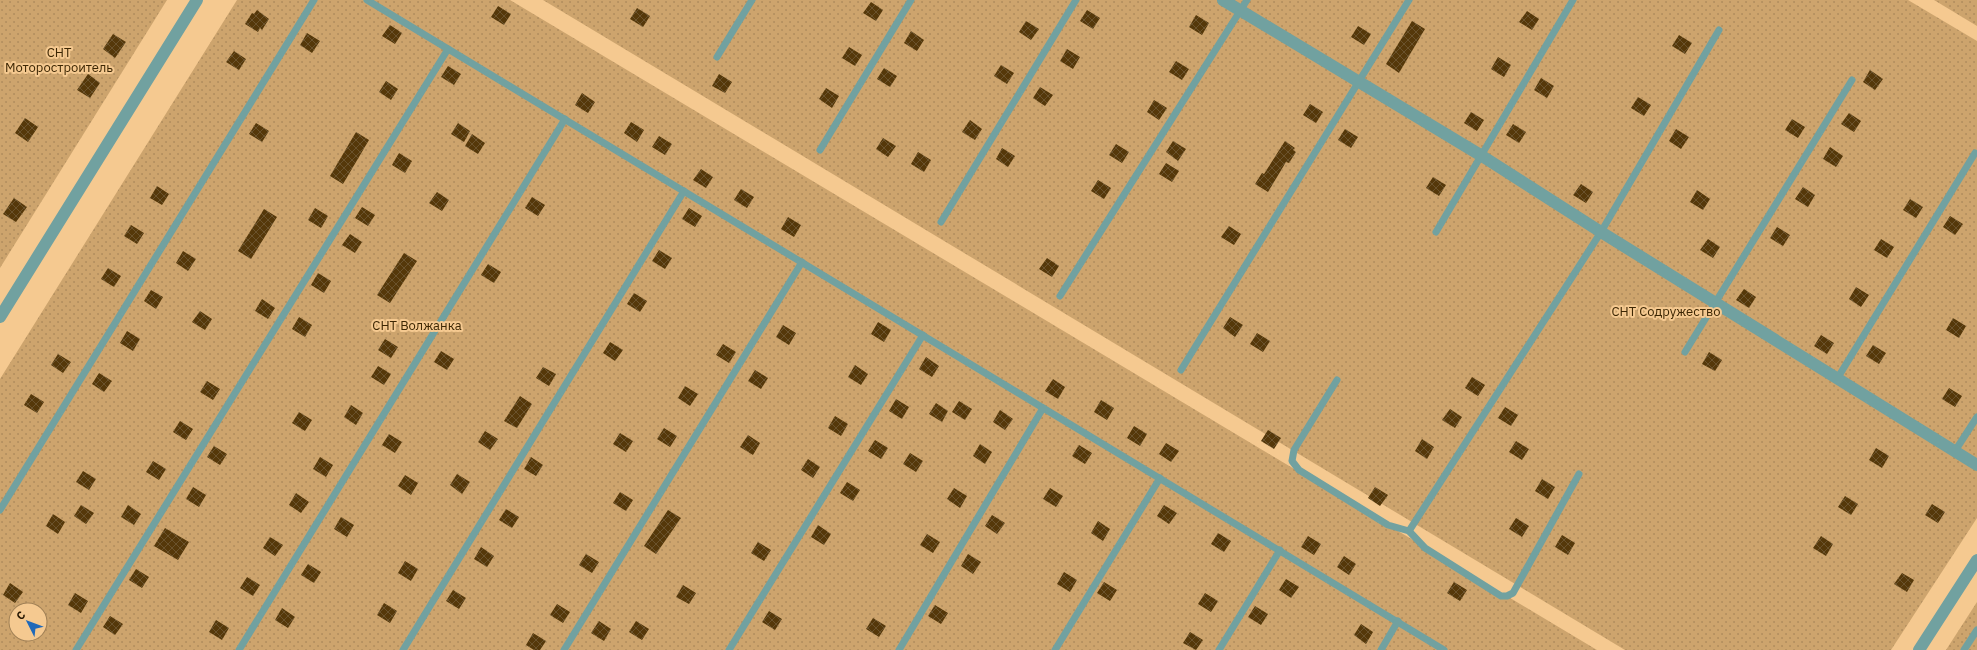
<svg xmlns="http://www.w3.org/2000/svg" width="1977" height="650" font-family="'IBM Plex Sans',sans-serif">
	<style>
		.garden { fill: url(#garden-dots); fill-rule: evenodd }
		.building { fill: url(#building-cross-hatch) }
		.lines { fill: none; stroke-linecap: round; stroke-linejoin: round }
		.service { stroke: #71a1a0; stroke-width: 7 }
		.minor { stroke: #71a1a0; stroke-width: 12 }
		.tertiary { stroke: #71a1a0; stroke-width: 12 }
		.labels { text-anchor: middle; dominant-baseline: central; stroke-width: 4; stroke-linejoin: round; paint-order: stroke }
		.park-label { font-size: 13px; fill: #3c2603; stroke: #f5c990 }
	</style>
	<defs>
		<pattern id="garden-dots" width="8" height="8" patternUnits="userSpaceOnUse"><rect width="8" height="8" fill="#cda46d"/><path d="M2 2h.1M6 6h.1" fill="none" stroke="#b08c5d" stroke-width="1.8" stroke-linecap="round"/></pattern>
		<pattern id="building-cross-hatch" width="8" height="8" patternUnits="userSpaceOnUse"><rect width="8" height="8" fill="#55380a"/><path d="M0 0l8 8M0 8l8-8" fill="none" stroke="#6a522c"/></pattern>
	</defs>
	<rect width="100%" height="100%" fill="#f5c990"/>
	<!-- garden -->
	<g class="garden">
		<polygon points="0,0 167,0 0,268"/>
		<path d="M 237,0 L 510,0 L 1597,650 L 0,650 L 0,379 ZM 16,610 L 40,610 L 40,634 L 16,634 Z"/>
		<polygon points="543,0 1908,0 1977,41 1977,518 1891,650 1625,650"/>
		<polygon points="1934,0 1977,0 1977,26"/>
		<polygon points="1977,602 1977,650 1946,650"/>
	</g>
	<!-- building -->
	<g class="building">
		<polygon points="871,2 883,10 876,21 863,13"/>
		<polygon points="498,6 511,14 504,25 491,17"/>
		<polygon points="637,8 650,16 643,27 630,19"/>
		<polygon points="257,10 269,19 262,30 260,28 258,32 245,24 252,13 254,14"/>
		<polygon points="1087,10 1100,18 1093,29 1080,21"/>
		<polygon points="1527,11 1539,19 1532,30 1519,22"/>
		<polygon points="1196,15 1209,23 1202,35 1189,27"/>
		<polygon points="1026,21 1039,29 1031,40 1019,32"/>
		<polygon points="1412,21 1425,29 1399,73 1386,64"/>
		<polygon points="390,25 402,33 395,44 382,36"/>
		<polygon points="1358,26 1371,34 1364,45 1351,37"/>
		<polygon points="911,31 924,40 917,51 904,43"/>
		<polygon points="307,33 320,41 312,53 300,45"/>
		<polygon points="113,34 126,42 115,58 103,49"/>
		<polygon points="1679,35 1692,43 1685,54 1672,46"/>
		<polygon points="849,47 862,55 855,66 842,58"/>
		<polygon points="1067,49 1080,57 1073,69 1060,61"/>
		<polygon points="234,51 246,59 239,70 226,62"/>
		<polygon points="1498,57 1511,65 1504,77 1491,69"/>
		<polygon points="1176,61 1189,69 1182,80 1169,72"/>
		<polygon points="1001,65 1014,73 1007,84 994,76"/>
		<polygon points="448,66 461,74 454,85 441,77"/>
		<polygon points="884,68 897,76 890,87 877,79"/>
		<polygon points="1870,70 1883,79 1875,90 1863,82"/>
		<polygon points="88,74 100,83 90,98 77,90"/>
		<polygon points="719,74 732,82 725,93 712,86"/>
		<polygon points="1541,78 1554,86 1547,98 1534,90"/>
		<polygon points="386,81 398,89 391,100 379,92"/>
		<polygon points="1040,87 1053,95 1045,106 1033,98"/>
		<polygon points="826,88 839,96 832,108 819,99"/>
		<polygon points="582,93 595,102 588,113 575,105"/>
		<polygon points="1638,97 1651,105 1644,116 1631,108"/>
		<polygon points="1154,100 1167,108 1159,120 1147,112"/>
		<polygon points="1310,104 1323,112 1316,123 1303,115"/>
		<polygon points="1471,112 1484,120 1477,131 1464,123"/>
		<polygon points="1849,113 1861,121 1854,132 1841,124"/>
		<polygon points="25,118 38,127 28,142 15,133"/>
		<polygon points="1792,119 1805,127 1798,138 1785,130"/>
		<polygon points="970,120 982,129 975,140 962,132"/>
		<polygon points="631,122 644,130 637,142 624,133"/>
		<polygon points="256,123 269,131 262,142 249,134"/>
		<polygon points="458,123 470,131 464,142 451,134"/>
		<polygon points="1513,124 1526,132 1519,143 1506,135"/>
		<polygon points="1345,129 1358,137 1351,148 1338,140"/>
		<polygon points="1676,129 1689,137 1681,149 1669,141"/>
		<polygon points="356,132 369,140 343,184 330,176"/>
		<polygon points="472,134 485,143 478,154 465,146"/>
		<polygon points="659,136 672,144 665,155 652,147"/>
		<polygon points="883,138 896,146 888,157 876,149"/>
		<polygon points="1173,141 1186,149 1178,161 1166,152"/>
		<polygon points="1285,141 1295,148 1293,150 1296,152 1289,163 1286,162 1268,192 1255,184 1262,173 1264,174"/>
		<polygon points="1116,144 1129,152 1122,163 1109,155"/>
		<polygon points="1830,147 1843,156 1836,167 1823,159"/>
		<polygon points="1002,148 1015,156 1008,167 996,159"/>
		<polygon points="918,152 931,160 924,172 911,164"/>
		<polygon points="399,153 412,161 405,173 392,165"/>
		<polygon points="1166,163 1179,171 1172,182 1159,174"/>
		<polygon points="701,169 713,177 706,188 693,180"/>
		<polygon points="1433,177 1446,185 1439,196 1426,188"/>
		<polygon points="1098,180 1111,188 1104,199 1091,191"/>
		<polygon points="1581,184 1593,192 1586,203 1573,195"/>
		<polygon points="157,186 169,194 162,205 150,198"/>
		<polygon points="1803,187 1815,195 1808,207 1795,199"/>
		<polygon points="741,189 754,197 747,208 734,200"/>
		<polygon points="1697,190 1710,199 1703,210 1690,202"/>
		<polygon points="437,192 449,200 442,211 429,203"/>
		<polygon points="532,197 545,205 538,216 525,208"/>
		<polygon points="14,198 27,207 16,222 3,214"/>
		<polygon points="1910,199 1923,207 1916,218 1903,210"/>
		<polygon points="362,207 375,215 368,226 355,218"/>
		<polygon points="315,208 328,216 321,228 308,220"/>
		<polygon points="689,208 702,216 695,227 682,219"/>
		<polygon points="264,209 277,217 251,259 238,251"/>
		<polygon points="1950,216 1963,224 1955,235 1943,227"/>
		<polygon points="788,217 801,225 794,237 781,229"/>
		<polygon points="131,225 144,233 137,244 124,236"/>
		<polygon points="1229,226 1241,234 1234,245 1221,237"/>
		<polygon points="1777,227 1790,235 1783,246 1770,238"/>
		<polygon points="350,234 362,242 355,253 342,245"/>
		<polygon points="1708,239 1720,247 1713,258 1700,250"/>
		<polygon points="1881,239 1894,247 1887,258 1874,250"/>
		<polygon points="659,250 672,258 665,269 652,261"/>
		<polygon points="183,251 196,259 188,271 176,263"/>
		<polygon points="404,253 417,261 390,303 377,295"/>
		<polygon points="1047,258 1059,266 1052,277 1039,269"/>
		<polygon points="488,264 501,272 494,283 481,275"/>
		<polygon points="108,268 121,276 114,287 101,279"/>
		<polygon points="318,273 331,281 324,293 311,285"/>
		<polygon points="1856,287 1869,295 1861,307 1849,299"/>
		<polygon points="1744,289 1756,297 1749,308 1736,300"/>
		<polygon points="151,290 163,297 156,309 144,301"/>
		<polygon points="634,293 647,301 640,312 627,304"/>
		<polygon points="262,299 275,308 268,319 255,311"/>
		<polygon points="200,311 212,319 205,330 192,322"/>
		<polygon points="299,317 312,325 305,337 292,329"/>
		<polygon points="1230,317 1243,325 1235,337 1223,328"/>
		<polygon points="1953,318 1966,326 1959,338 1946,330"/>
		<polygon points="878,322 891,330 884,342 871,334"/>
		<polygon points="783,325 796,333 789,345 776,337"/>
		<polygon points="127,331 140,339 133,351 120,343"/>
		<polygon points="1257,333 1270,341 1263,352 1250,344"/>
		<polygon points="1821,335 1834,343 1827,354 1814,346"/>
		<polygon points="385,339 398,347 391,358 378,350"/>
		<polygon points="610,342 623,350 615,361 603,353"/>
		<polygon points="723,344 736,352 729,363 716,355"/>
		<polygon points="1873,345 1886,353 1879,364 1866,356"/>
		<polygon points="441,351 454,359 447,370 434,362"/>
		<polygon points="1709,352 1722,360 1715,371 1702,364"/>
		<polygon points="58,354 71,362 63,373 51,365"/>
		<polygon points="926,357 939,366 932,377 919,369"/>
		<polygon points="855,365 868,374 861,385 848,377"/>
		<polygon points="378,366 391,374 384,385 371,377"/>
		<polygon points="543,367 556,374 549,386 536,378"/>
		<polygon points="755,370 768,378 761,389 748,381"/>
		<polygon points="99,373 112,381 104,392 92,384"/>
		<polygon points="1472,377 1485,385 1478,396 1465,388"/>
		<polygon points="1053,379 1065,387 1058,399 1045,391"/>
		<polygon points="207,381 220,389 213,400 200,392"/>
		<polygon points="685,386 698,394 690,406 678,398"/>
		<polygon points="1949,388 1962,396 1955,407 1942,399"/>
		<polygon points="31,394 44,402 37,413 24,405"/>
		<polygon points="520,396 532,404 517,428 504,421"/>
		<polygon points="896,399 909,407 902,419 889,411"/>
		<polygon points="1101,400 1114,408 1107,420 1094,412"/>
		<polygon points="959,401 972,409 965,420 952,412"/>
		<polygon points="936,403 948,411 942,422 929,414"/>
		<polygon points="351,405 363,413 356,425 344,417"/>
		<polygon points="1505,407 1518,415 1511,426 1498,418"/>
		<polygon points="1450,409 1462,417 1455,428 1442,420"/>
		<polygon points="1000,410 1013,419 1005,430 993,422"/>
		<polygon points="299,412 312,420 305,431 292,423"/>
		<polygon points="835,416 848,424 841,436 828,428"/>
		<polygon points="180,421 193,429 186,440 173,432"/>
		<polygon points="1134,426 1147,434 1140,446 1127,438"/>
		<polygon points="664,428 677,436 670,447 657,439"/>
		<polygon points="1268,430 1281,438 1274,449 1261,441"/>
		<polygon points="485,431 498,439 490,450 478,442"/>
		<polygon points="620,433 633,441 626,452 613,444"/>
		<polygon points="389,434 402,442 395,453 382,445"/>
		<polygon points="748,435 760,443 753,455 740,447"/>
		<polygon points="1422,439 1434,447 1427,459 1415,451"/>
		<polygon points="875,440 888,448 881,459 868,451"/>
		<polygon points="1516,441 1529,449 1522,460 1509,452"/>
		<polygon points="1166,443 1179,451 1171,462 1159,454"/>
		<polygon points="980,444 992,452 985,464 973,456"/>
		<polygon points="1079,445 1092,453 1085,464 1072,456"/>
		<polygon points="214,446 227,454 220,465 207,457"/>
		<polygon points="1876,448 1889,456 1882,468 1869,460"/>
		<polygon points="910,453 923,461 916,472 903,464"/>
		<polygon points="320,457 333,465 326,477 313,469"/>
		<polygon points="531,457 543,465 536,476 524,469"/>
		<polygon points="808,459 820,467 813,478 801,470"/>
		<polygon points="153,461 166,469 159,480 146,472"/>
		<polygon points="83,471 96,479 89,490 76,482"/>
		<polygon points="457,474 470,482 462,494 450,485"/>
		<polygon points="405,475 418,483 411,495 398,486"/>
		<polygon points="1542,479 1555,487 1548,499 1535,491"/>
		<polygon points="847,482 860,490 853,501 840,493"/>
		<polygon points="193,487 206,495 199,507 186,499"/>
		<polygon points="1375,487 1388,495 1380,506 1368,498"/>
		<polygon points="954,488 967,496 960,508 947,499"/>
		<polygon points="1050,488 1063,496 1056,507 1043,499"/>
		<polygon points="620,492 633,500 626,511 613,503"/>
		<polygon points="296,493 309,502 301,513 289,505"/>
		<polygon points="1845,496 1858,504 1851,515 1838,507"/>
		<polygon points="1932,504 1945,512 1938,523 1925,515"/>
		<polygon points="81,505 94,513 86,524 74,516"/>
		<polygon points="128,505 141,514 134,525 121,517"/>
		<polygon points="1164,505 1177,513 1169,524 1157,516"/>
		<polygon points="506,509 519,517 512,528 499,520"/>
		<polygon points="668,510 681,518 656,554 644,546"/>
		<polygon points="53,514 65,522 58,534 46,526"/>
		<polygon points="992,515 1005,523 997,534 985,526"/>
		<polygon points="341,517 354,525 347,537 334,529"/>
		<polygon points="1516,518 1529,526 1522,537 1509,529"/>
		<polygon points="1098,521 1110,529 1103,541 1091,533"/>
		<polygon points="818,525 831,534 824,545 811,537"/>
		<polygon points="165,528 189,542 178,560 154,546"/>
		<polygon points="1218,533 1231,541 1224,552 1211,544"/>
		<polygon points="927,534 940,542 933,553 920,545"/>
		<polygon points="1562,535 1575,543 1568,555 1555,547"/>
		<polygon points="1308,536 1321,544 1314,555 1301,547"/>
		<polygon points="1821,536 1833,544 1826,556 1813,548"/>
		<polygon points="270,537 283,545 275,556 263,548"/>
		<polygon points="758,542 771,550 764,561 751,553"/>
		<polygon points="481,547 494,556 487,567 474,559"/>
		<polygon points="586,554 599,562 592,573 579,565"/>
		<polygon points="968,554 981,562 973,574 961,566"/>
		<polygon points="1344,556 1356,564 1349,575 1337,567"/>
		<polygon points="405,561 418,569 411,581 398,573"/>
		<polygon points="308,564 321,572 314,583 301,575"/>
		<polygon points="136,569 149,577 142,588 129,580"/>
		<polygon points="1064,572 1077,580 1070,592 1057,584"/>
		<polygon points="1902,573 1914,580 1907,592 1894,584"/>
		<polygon points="247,577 260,585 253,596 240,588"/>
		<polygon points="1286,579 1299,587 1291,598 1279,590"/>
		<polygon points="1104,582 1117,590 1110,601 1097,593"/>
		<polygon points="1454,582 1467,590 1460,601 1447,593"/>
		<polygon points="10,583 23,592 15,603 3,595"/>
		<polygon points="683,585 696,593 689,604 676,597"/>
		<polygon points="453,590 466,598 459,609 446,601"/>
		<polygon points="75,593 88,601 81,613 68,605"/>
		<polygon points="1205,593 1218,601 1211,612 1198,604"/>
		<polygon points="384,603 397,611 390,623 377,615"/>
		<polygon points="557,604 570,612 563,623 550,615"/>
		<polygon points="935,605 948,613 941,624 928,616"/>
		<polygon points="1255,606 1268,614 1261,625 1248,617"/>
		<polygon points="282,608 295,617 288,628 275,620"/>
		<polygon points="769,611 782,619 775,630 762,622"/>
		<polygon points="110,616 123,624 115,635 103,627"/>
		<polygon points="873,618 886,626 879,637 866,629"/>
		<polygon points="216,620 229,628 222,640 209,632"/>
		<polygon points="599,621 611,629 604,641 591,633"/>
		<polygon points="636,621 649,629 642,640 629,632"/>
		<polygon points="1361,624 1373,632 1366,644 1354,635"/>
		<polygon points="1190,632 1203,640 1196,650 1183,643"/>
		<polygon points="533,633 546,641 540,650 534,650 526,645"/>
	</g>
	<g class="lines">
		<!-- service -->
		<g class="service">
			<polyline points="367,0 1444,650"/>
			<polyline points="717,57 752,0"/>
			<polyline points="820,150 911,0"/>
			<polyline points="941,222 1076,0"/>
			<polyline points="1436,232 1573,0"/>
			<polyline points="1060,296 1247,0"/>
			<polyline points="1685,352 1852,80"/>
			<polyline points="1181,370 1409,0"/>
			<polyline points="1837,379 1975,153"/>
			<polyline points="1337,380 1294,450 1292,461 1299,470 1388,525 1409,531 1425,548 1501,596 1507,596 1513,593 1579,474"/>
			<polyline points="1955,451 1977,417"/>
			<polyline points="0,510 314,0"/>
			<polyline points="1409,531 1601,232 1719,30"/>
			<polyline points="76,650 448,49"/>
			<polyline points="239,650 565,119"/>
			<polyline points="403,650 684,191"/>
			<polyline points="564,650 802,262"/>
			<polyline points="729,650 923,335"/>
			<polyline points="899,650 1043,408"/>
			<polyline points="1055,650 1160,478"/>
			<polyline points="1219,650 1280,550"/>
			<polyline points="1381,650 1398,621"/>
			<polyline points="1964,650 1977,630"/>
		</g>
		<!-- minor -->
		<polyline class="minor" points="1223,0 1482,156 1601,232 1977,465"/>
		<!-- tertiary -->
		<g class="tertiary">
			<polyline points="0,317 197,0"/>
			<polyline points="1919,650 1977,560"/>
		</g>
	</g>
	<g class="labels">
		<!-- park labels -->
		<g class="park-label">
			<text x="59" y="52">СНТ<tspan x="59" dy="15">Моторостроитель</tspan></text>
			<text x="1666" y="311">СНТ Содружество</text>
			<text x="417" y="325">СНТ Волжанка</text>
		</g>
	</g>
	<!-- north arrow -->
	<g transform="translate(28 622) rotate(312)"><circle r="19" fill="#f5c990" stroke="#a18156"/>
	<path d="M0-3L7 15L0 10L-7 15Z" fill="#2069b9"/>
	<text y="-6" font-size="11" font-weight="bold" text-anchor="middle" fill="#241500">С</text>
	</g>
</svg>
